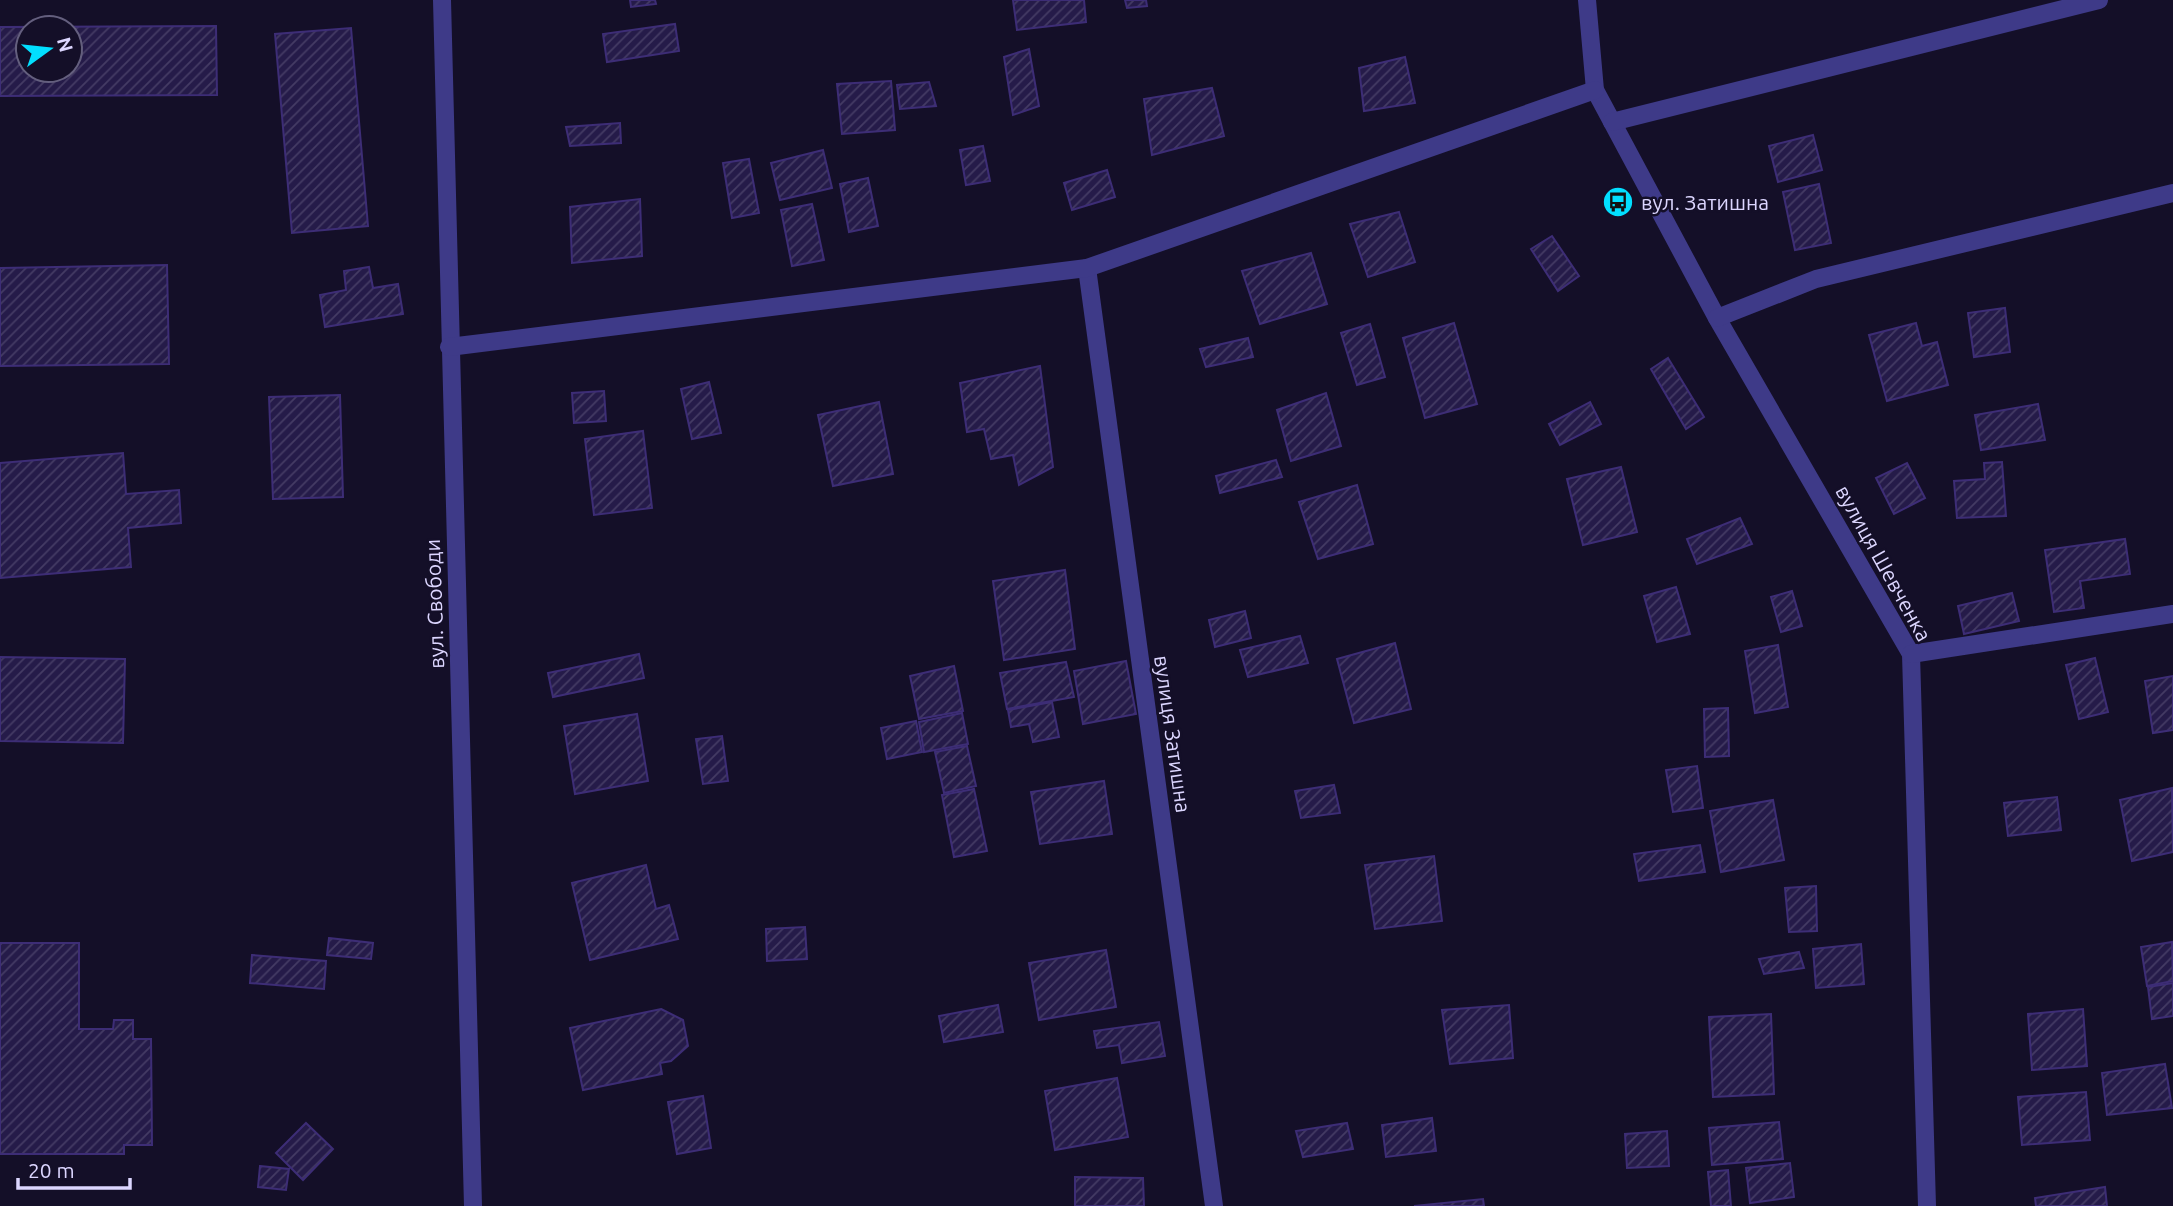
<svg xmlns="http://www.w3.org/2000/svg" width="2173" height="1206" font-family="Ubuntu,sans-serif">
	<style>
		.building { fill: url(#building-hatch); stroke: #3d2d76; stroke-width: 2; fill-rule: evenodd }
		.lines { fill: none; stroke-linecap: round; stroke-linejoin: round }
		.minor { stroke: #3e3a88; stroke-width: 18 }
		.labels { text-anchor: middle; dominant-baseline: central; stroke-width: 5; stroke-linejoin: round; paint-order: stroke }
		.poi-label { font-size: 21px; fill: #dcd6ff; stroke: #140f28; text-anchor: start }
		.street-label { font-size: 21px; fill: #dcd6ff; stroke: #140f28 }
	</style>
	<defs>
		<pattern id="building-hatch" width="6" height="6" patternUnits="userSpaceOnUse" patternTransform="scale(1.75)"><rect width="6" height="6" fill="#251b49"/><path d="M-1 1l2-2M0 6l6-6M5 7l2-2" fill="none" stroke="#443b64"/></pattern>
	</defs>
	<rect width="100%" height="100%" fill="#140f28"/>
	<!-- building -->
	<g class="building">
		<polygon points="630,0 655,0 656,4 631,7"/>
		<polygon points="1013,0 1084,0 1086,22 1017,30"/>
		<polygon points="1125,0 1146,0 1147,6 1127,8"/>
		<polygon points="675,24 679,51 607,62 603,34"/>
		<path d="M 216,26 L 217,95 L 0,96 L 0,27 ZM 28,28 L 70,28 L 70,70 L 28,70 Z"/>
		<polygon points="351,28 368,226 292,233 275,34"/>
		<polygon points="1029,49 1039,106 1013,115 1004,57"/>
		<polygon points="1405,57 1415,103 1364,111 1359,68"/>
		<polygon points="891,81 895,130 842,134 837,84"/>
		<polygon points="929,82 936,106 900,109 897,85"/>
		<polygon points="1212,88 1224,136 1152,155 1144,99"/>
		<polygon points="620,123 621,143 570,146 566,127"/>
		<polygon points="1813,135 1822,170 1778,182 1769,146"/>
		<polygon points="983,146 990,181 966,185 960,150"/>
		<polygon points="823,150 832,188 780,200 771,163"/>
		<polygon points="749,159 759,213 732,218 723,163"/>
		<polygon points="1107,170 1115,197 1072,210 1064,183"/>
		<polygon points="868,178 878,226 849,232 840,184"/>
		<polygon points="1819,184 1831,243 1795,250 1783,192"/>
		<polygon points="640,199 642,256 572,263 570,207"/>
		<polygon points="812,204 824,260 792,266 781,210"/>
		<polygon points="1399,212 1415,262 1368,277 1350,224"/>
		<polygon points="1552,236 1579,276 1558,291 1531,249"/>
		<polygon points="1311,253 1327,304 1260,324 1242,271"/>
		<polygon points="167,265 169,364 0,366 0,268"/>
		<polygon points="369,267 373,288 398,284 403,314 325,327 320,295 346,290 344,271"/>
		<polygon points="2005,308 2010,352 1974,357 1968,313"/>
		<polygon points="1454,323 1477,404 1425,418 1403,338"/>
		<polygon points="1916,323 1922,346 1937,342 1948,385 1887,401 1869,335"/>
		<polygon points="1370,324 1385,377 1357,385 1341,333"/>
		<polygon points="1248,338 1253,357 1206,367 1200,349"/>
		<polygon points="1668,358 1704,417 1686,429 1651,369"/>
		<polygon points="1040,366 1053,467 1019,485 1013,455 991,459 984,429 967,432 960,383"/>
		<polygon points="709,382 721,433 692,439 681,389"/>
		<polygon points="604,391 606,421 574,423 572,393"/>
		<polygon points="1326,393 1341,446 1291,461 1277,410"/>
		<polygon points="340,395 343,497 273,499 269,397"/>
		<polygon points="879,402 893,474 833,486 818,415"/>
		<polygon points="1590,402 1601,424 1560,445 1549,424"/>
		<polygon points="2038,404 2045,440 1981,450 1975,415"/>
		<polygon points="643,431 652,508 594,515 585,439"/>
		<polygon points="123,453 126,494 179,490 181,523 128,528 131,567 0,578 0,463"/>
		<polygon points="1276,460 1282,477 1220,493 1216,476"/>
		<polygon points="2002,462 2006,516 1957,518 1954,481 1985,479 1984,463"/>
		<polygon points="1907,463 1925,498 1894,514 1876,478"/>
		<polygon points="1621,467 1637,532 1583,545 1567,479"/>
		<polygon points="1357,485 1373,544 1318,559 1299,502"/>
		<polygon points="1740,518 1752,544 1697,564 1687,539"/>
		<polygon points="2125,539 2130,574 2080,581 2084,608 2054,612 2045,550"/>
		<polygon points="1065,570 1075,649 1004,660 993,581"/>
		<polygon points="1676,587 1690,634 1657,642 1644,596"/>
		<polygon points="1792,591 1802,626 1781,632 1771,597"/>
		<polygon points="2012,593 2019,621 1964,634 1958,606"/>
		<polygon points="1245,611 1251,638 1215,647 1209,620"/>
		<polygon points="1300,636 1308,663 1248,677 1240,650"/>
		<polygon points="1395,643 1411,709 1354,723 1337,659"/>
		<polygon points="1778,645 1788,707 1755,713 1745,651"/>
		<polygon points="639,654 644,678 553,697 548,673"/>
		<polygon points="0,657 125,659 123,743 0,741"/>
		<polygon points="2095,658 2108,712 2079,719 2066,665"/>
		<polygon points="1126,661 1136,714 1083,724 1074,671"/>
		<polygon points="1066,662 1074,697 1007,709 1000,673"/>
		<polygon points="954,666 963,711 919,719 910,676"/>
		<polygon points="2173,676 2173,730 2153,733 2145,681"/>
		<polygon points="1052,702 1059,737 1033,742 1029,724 1011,727 1008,710"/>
		<polygon points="1728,708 1729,756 1705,757 1704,709"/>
		<polygon points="962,713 968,744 924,752 919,722"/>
		<polygon points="637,714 648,781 575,794 564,726"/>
		<polygon points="916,721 922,752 887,759 881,728"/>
		<polygon points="722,736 728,781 703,784 696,739"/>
		<polygon points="967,746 976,786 944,793 935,752"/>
		<polygon points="1697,766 1703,808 1673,812 1666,770"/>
		<polygon points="1104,781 1112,834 1040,844 1031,792"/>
		<polygon points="1334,785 1340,813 1301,818 1295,791"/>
		<polygon points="2172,788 2173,852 2132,861 2120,800"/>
		<polygon points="974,789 987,851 954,857 942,795"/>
		<polygon points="2057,797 2061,830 2008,836 2004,803"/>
		<polygon points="1773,800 1784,860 1721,872 1710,811"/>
		<polygon points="1700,845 1705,872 1639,881 1634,854"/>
		<polygon points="1434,856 1442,921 1375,929 1365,865"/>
		<polygon points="646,865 656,909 669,905 678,939 590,960 572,883"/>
		<polygon points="1816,886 1817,931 1789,932 1785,888"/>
		<polygon points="805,927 807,959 767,961 766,929"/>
		<polygon points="329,938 373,943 371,959 327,955"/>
		<polygon points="2172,942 2173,981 2147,986 2141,947"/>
		<polygon points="0,943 79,943 79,1029 113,1029 114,1020 133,1020 133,1039 151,1039 152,1145 124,1145 124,1154 0,1154"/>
		<polygon points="1861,944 1864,984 1816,988 1813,949"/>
		<polygon points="1106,950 1116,1007 1039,1020 1029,963"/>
		<polygon points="1799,952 1804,968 1764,974 1759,959"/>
		<polygon points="252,955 326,961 324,989 250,983"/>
		<polygon points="2173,983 2173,1016 2152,1019 2148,987"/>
		<polygon points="998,1005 1003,1032 944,1042 939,1016"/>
		<polygon points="1509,1005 1513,1058 1450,1064 1442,1010"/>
		<polygon points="661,1009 683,1020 688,1046 671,1061 660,1063 662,1074 583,1090 570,1028"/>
		<polygon points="2083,1009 2087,1066 2032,1070 2028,1014"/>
		<polygon points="1771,1014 1774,1094 1713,1097 1709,1017"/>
		<polygon points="1159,1022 1165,1056 1122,1063 1119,1045 1097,1048 1094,1031"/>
		<polygon points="2165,1064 2172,1108 2107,1115 2102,1073"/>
		<polygon points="1117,1078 1128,1137 1055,1150 1045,1091"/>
		<polygon points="2086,1092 2090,1140 2022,1145 2018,1097"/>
		<polygon points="703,1096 711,1148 677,1154 668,1102"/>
		<polygon points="1432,1118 1436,1151 1386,1157 1382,1125"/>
		<polygon points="1779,1122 1783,1159 1712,1165 1709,1128"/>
		<polygon points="306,1123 333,1149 303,1180 276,1153"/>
		<polygon points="1347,1123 1353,1149 1303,1157 1296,1131"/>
		<polygon points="1667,1131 1669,1166 1627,1168 1625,1134"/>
		<polygon points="1790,1163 1794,1197 1750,1203 1746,1168"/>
		<polygon points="260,1166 289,1169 286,1190 258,1187"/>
		<polygon points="1728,1170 1731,1206 1711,1206 1708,1172"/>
		<polygon points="1075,1177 1143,1178 1144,1206 1075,1206"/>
		<polygon points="2105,1187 2107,1206 2036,1206 2035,1198"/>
		<polygon points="1483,1199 1484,1206 1414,1206"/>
	</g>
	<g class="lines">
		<!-- minor -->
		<g class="minor">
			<polyline points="442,0 473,1206"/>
			<polyline points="1587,0 1595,90 1717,318 1911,654 1927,1206"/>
			<polyline points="1612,122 2099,0"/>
			<polyline points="1087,268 1214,1206"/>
			<polyline points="1717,318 1816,279 2173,193"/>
			<polyline points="449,347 1087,268 1595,90"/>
			<polyline points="1911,654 2173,614"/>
		</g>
	</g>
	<!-- icons -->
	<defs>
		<g id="bus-disc" transform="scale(1.575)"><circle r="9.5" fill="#02dfff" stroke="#140f28"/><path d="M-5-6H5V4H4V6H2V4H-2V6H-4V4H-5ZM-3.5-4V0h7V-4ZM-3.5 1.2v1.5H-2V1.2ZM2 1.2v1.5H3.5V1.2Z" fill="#111"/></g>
	</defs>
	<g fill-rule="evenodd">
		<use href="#bus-disc" x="1618" y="202"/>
	</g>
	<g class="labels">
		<!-- poi labels -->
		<g class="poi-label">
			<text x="1641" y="202">вул. Затишна</text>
		</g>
		<!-- street labels -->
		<g class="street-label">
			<text transform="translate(1884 563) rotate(61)">вулиця Шевченка</text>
			<text transform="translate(434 604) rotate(-92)">вул. Свободи</text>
			<text transform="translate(1173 734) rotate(82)">вулиця Затишна</text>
		</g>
	</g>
	<!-- north arrow -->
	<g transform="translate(49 49) rotate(75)"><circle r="33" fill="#140f28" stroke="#645f7e" stroke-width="2"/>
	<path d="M0-5L12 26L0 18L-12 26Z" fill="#02dfff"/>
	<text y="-10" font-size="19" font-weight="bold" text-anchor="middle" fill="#dcd6ff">N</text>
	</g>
	<!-- scale -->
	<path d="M18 1178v10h112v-10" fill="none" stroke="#dcd6ff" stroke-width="3.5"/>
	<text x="28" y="1178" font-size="21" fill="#dcd6ff" stroke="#140f28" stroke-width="5" paint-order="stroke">20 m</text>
</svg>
